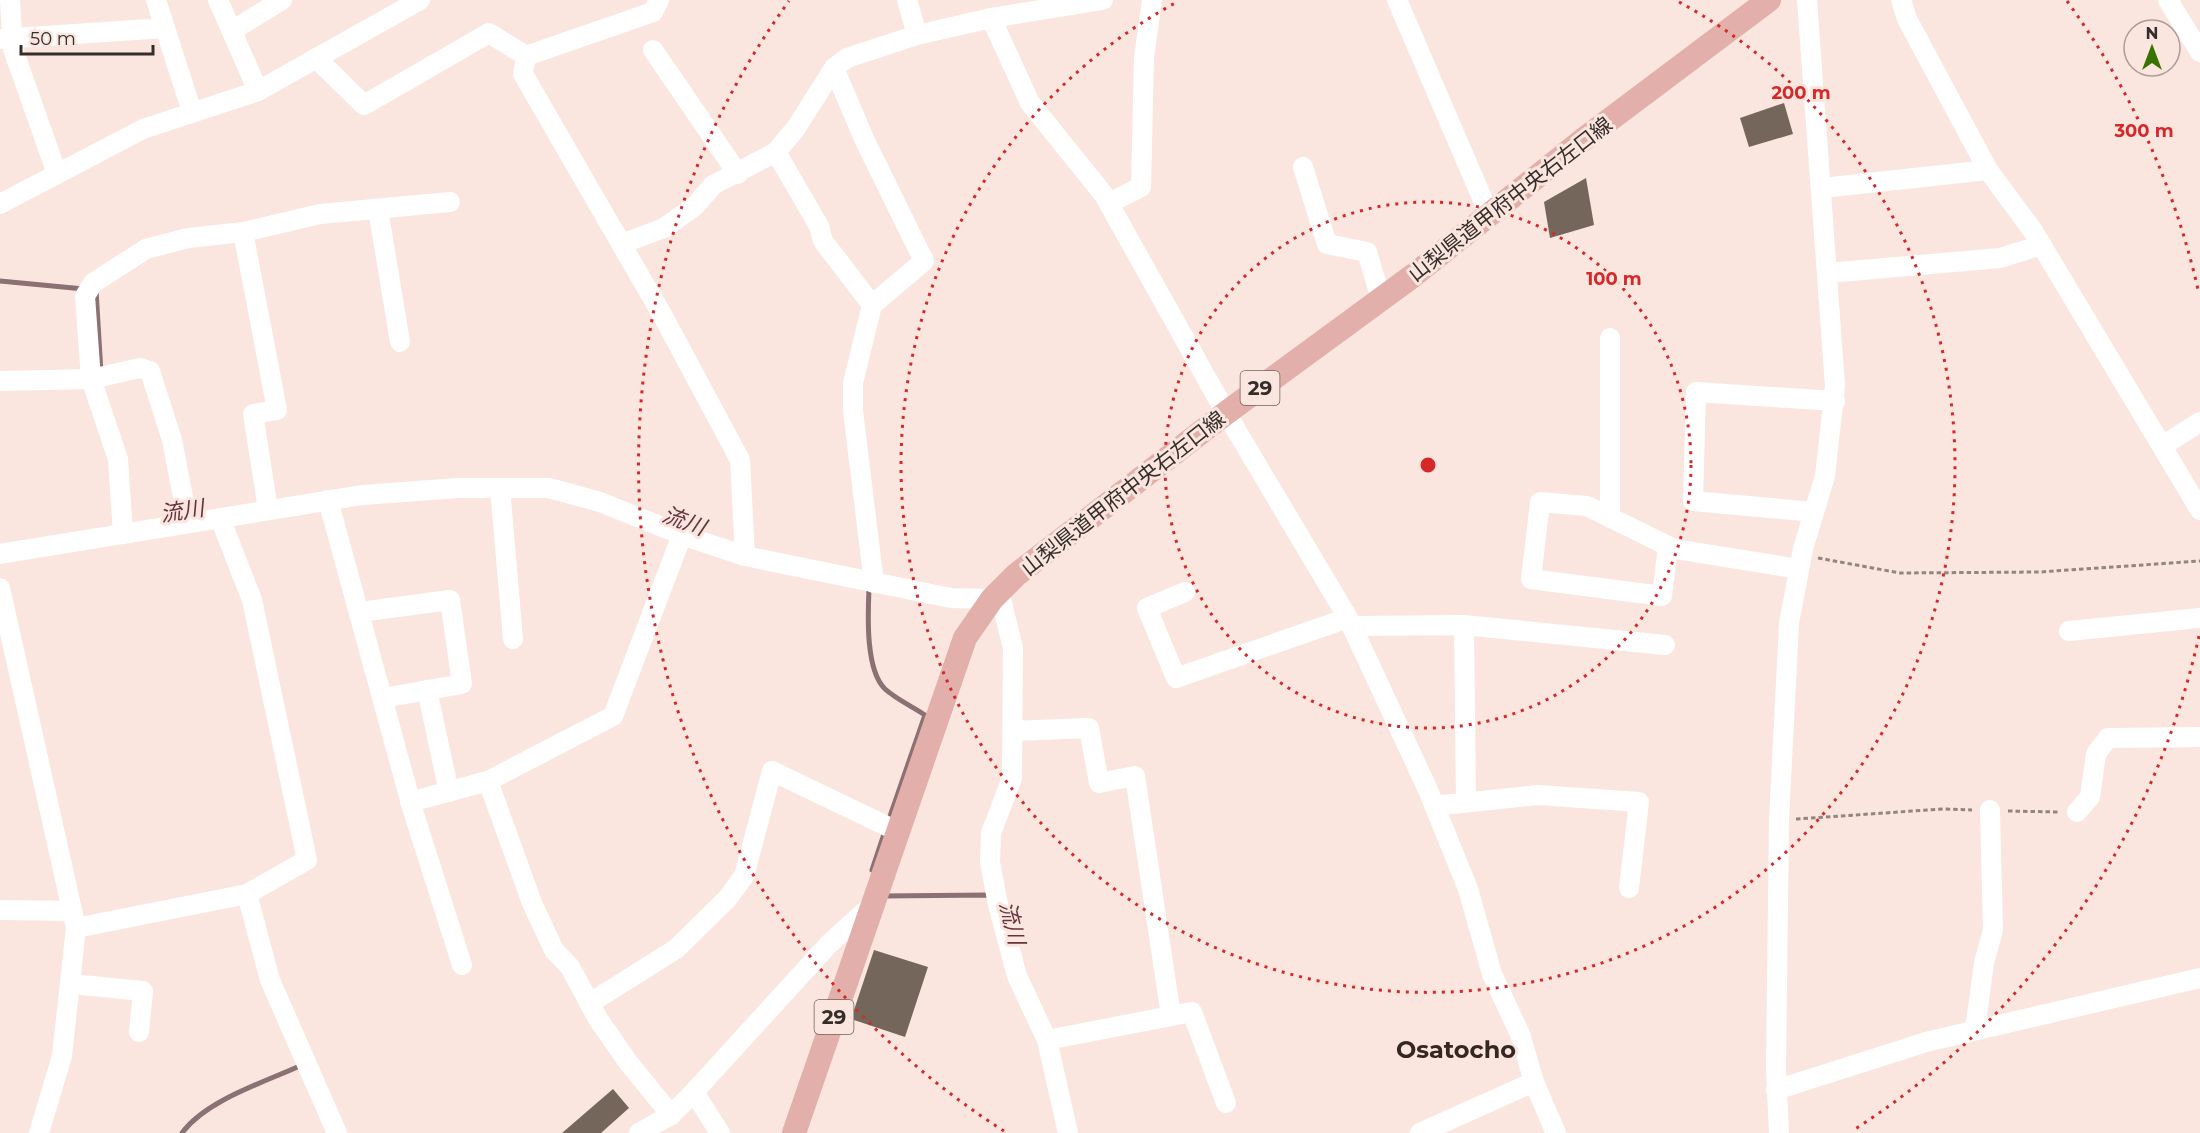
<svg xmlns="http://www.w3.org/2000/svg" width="2200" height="1133" font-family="Montserrat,'Noto Sans JP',sans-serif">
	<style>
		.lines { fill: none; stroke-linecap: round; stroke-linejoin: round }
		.stream { stroke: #8b7074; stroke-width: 5 }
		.building { fill: #74665b }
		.path { stroke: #928580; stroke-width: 3; stroke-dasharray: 4.5 3; stroke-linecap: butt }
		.minor { stroke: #fff; stroke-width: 20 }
		.major { stroke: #e2afab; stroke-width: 24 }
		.ring { fill: none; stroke: #d62828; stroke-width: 3; stroke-dasharray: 3 6 }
		.labels { text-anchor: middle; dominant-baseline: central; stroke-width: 6; stroke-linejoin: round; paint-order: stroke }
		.shield { fill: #fae6de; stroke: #6f6460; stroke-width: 1.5 }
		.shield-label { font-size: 20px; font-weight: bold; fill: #342d2a }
		.street-label { font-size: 21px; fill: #342d2a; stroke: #fae6de }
		.water-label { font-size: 22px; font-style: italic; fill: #663440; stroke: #fae6de }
		.quarter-label { font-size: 24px; font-weight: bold; fill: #342620; stroke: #fae6de }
		.centre { fill: #d62828; stroke: #fae6de; stroke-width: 3 }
		.ring-label { font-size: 18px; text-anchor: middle; font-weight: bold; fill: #d62828; stroke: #fae6de; stroke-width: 6; stroke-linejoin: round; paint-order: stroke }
	</style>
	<rect width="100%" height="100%" fill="#fae6de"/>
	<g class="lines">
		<!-- stream -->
		<g class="stream">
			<polyline points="0,281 84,289"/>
			<polyline points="96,290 101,373"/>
			<path d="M 866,587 L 869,588 C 868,613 865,670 885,689 C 896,699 913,707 925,715 L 888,822"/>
			<polyline points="872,870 885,831"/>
			<polyline points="883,896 989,895 990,899"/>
			<path d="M 182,1133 C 206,1100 265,1082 302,1065"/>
		</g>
	</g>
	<!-- building -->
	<g class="building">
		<polygon points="1784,103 1793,134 1749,147 1740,118"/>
		<polygon points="1586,178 1594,225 1550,238 1544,202"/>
		<polygon points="874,950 928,967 905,1037 851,1019"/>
		<polygon points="613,1089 629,1108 601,1133 562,1133"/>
	</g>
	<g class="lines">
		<!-- path -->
		<g class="path">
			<polyline points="1818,558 1900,573 2040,572 2200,561"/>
			<polyline points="2008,811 2059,812"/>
			<polyline points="1796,819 1943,809 1972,810"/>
		</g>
		<!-- minor -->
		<g class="minor">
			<polyline points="10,0 13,49 57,174"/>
			<polyline points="156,0 192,112"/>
			<polyline points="218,0 258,91"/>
			<polyline points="907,0 917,35"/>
			<polyline points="1397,0 1489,214"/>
			<polyline points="1901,0 1907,19 1988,170 2033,231 2200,510"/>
			<polyline points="2168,0 2200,52"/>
			<polyline points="991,18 1030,103 1104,195 1226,413 1348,618 1428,790 1468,889 1492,974 1520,1034 1534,1082 1556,1133"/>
			<polyline points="233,30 282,0"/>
			<polyline points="0,39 165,28"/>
			<polyline points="653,50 738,174"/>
			<polyline points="526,56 523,74 664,318 740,460 745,556"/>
			<polyline points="316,58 364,105 489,33 526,56 653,12 659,0"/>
			<polyline points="834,68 865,141 924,261 872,305"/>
			<polyline points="776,152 819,226 823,241 872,305 853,383 853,411 874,583"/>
			<polyline points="1303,167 1327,244 1367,252 1381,299"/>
			<polyline points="1822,188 1988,170"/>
			<polyline points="1109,203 1141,187 1144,58 1152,0"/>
			<polyline points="0,204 143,129 258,91 420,0"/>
			<polyline points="378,209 400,342"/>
			<polyline points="243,232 320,214 450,202"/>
			<polyline points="621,244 664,228 695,206 713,185 776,152 796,128 834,68 847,58 917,35 991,18 1103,0"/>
			<polyline points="1828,273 2000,258 2042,245"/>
			<polyline points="1610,338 1610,518"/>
			<polyline points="0,381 91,379 85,296 93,283 146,249 188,238 243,232 277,410 253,414 268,509"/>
			<polyline points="2162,446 2200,422"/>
			<polyline points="500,488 513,639"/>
			<polyline points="328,500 413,811 462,965"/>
			<polyline points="1814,512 1693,501 1696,392 1835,401"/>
			<polyline points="220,518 252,600 307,860 247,894 270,980 337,1133"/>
			<polyline points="123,534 118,459 91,379 140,368 150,371 172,440 188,523"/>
			<polyline points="1668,546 1662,596 1531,579 1540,502 1587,506 1668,546 1675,549 1799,569"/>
			<polyline points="0,554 362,495 458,488 549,488 600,502 682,535 745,556 951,598 992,599"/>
			<polyline points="0,588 76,928 62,1056 39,1133"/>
			<polyline points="999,591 1013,648 1012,778 991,833 990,862 998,905 1017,976 1047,1040 1068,1133"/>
			<polyline points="1185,592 1147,608 1176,678 1348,618"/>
			<polyline points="360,612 450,600 462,684 383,698"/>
			<polyline points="1464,625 1466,802"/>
			<polyline points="1352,626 1464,625 1665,645"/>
			<polyline points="2069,631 2200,618"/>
			<polyline points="427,690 449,792"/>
			<polyline points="1013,731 1089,728 1099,783 1135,776 1171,1016"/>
			<polyline points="488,781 532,903 554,950 570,967 598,1019 628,1062 671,1115"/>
			<polyline points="410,802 488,781 613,716 682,535"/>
			<polyline points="1434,806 1538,795 1639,802 1629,888"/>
			<polyline points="2077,812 2090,797 2096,754 2108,738 2200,737"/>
			<polyline points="0,910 72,911"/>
			<polyline points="76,928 247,894"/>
			<polyline points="71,984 143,991 139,1032"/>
			<polyline points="590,1003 676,949 727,899 744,876 772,771 897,831"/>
			<polyline points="1975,1030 1984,963 1993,930 1990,810"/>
			<polyline points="1047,1040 1192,1012 1226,1103"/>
			<polyline points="1776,1090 1926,1042 2200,978"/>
			<polyline points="694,1092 720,1133"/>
			<polyline points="639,1133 671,1115 694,1092 829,944 871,906"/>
			<polyline points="1420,1133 1534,1082"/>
			<polyline points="1779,1133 1776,1069 1779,820 1789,623 1803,549 1825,476 1835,386 1807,0"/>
		</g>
		<!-- major -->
		<polyline class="major" points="794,1133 965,638 992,599 1016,575 1226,413 1414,275 1584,139 1769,0"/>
	</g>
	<!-- distance rings -->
	<g class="ring">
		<circle cx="1428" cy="465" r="263"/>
		<path d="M1679 2A527 527 0 1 1 1177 2"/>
		<path d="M2199 636A790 790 0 0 1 1852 1131M1004 1131A790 790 0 0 1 789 1M2067 1A790 790 0 0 1 2199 294"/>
	</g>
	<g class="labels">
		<!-- shield labels -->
		<g class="shield">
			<rect x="1240.5" y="371" width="39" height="34" rx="4.5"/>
			<rect x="814.5" y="1000" width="39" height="34" rx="4.5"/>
		</g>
		<g class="shield-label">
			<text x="1260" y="388">29</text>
			<text x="834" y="1017">29</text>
		</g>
		<!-- street labels -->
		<g class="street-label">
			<text transform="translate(1510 199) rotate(-38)">山梨県道甲府中央右左口線</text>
			<text transform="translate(1123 493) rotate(-38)">山梨県道甲府中央右左口線</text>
		</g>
		<!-- water labels -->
		<g class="water-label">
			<text transform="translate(182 511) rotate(-9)">流川</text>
			<text transform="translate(684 521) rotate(20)">流川</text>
			<text transform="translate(1012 923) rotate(76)">流川</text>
		</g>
		<!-- quarter labels -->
		<g class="quarter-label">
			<text x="1456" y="1049">Osatocho</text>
		</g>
	</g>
	<circle cx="1428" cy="465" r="9" class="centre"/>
	<g class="ring-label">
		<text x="1801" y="99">200 m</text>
		<text x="2144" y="137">300 m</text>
		<text x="1614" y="285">100 m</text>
	</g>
	<!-- north arrow -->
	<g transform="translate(2152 48)"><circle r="28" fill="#fae6de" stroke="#ab9c96" stroke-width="1.5"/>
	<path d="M0-4.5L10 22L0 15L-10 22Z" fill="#3a7303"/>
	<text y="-9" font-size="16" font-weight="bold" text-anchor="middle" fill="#342d2a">N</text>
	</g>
	<!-- scale -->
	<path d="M21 45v9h132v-9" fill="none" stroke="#342d2a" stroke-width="3"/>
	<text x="30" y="45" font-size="18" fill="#342d2a" stroke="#fae6de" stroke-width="4.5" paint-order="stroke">50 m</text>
</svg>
